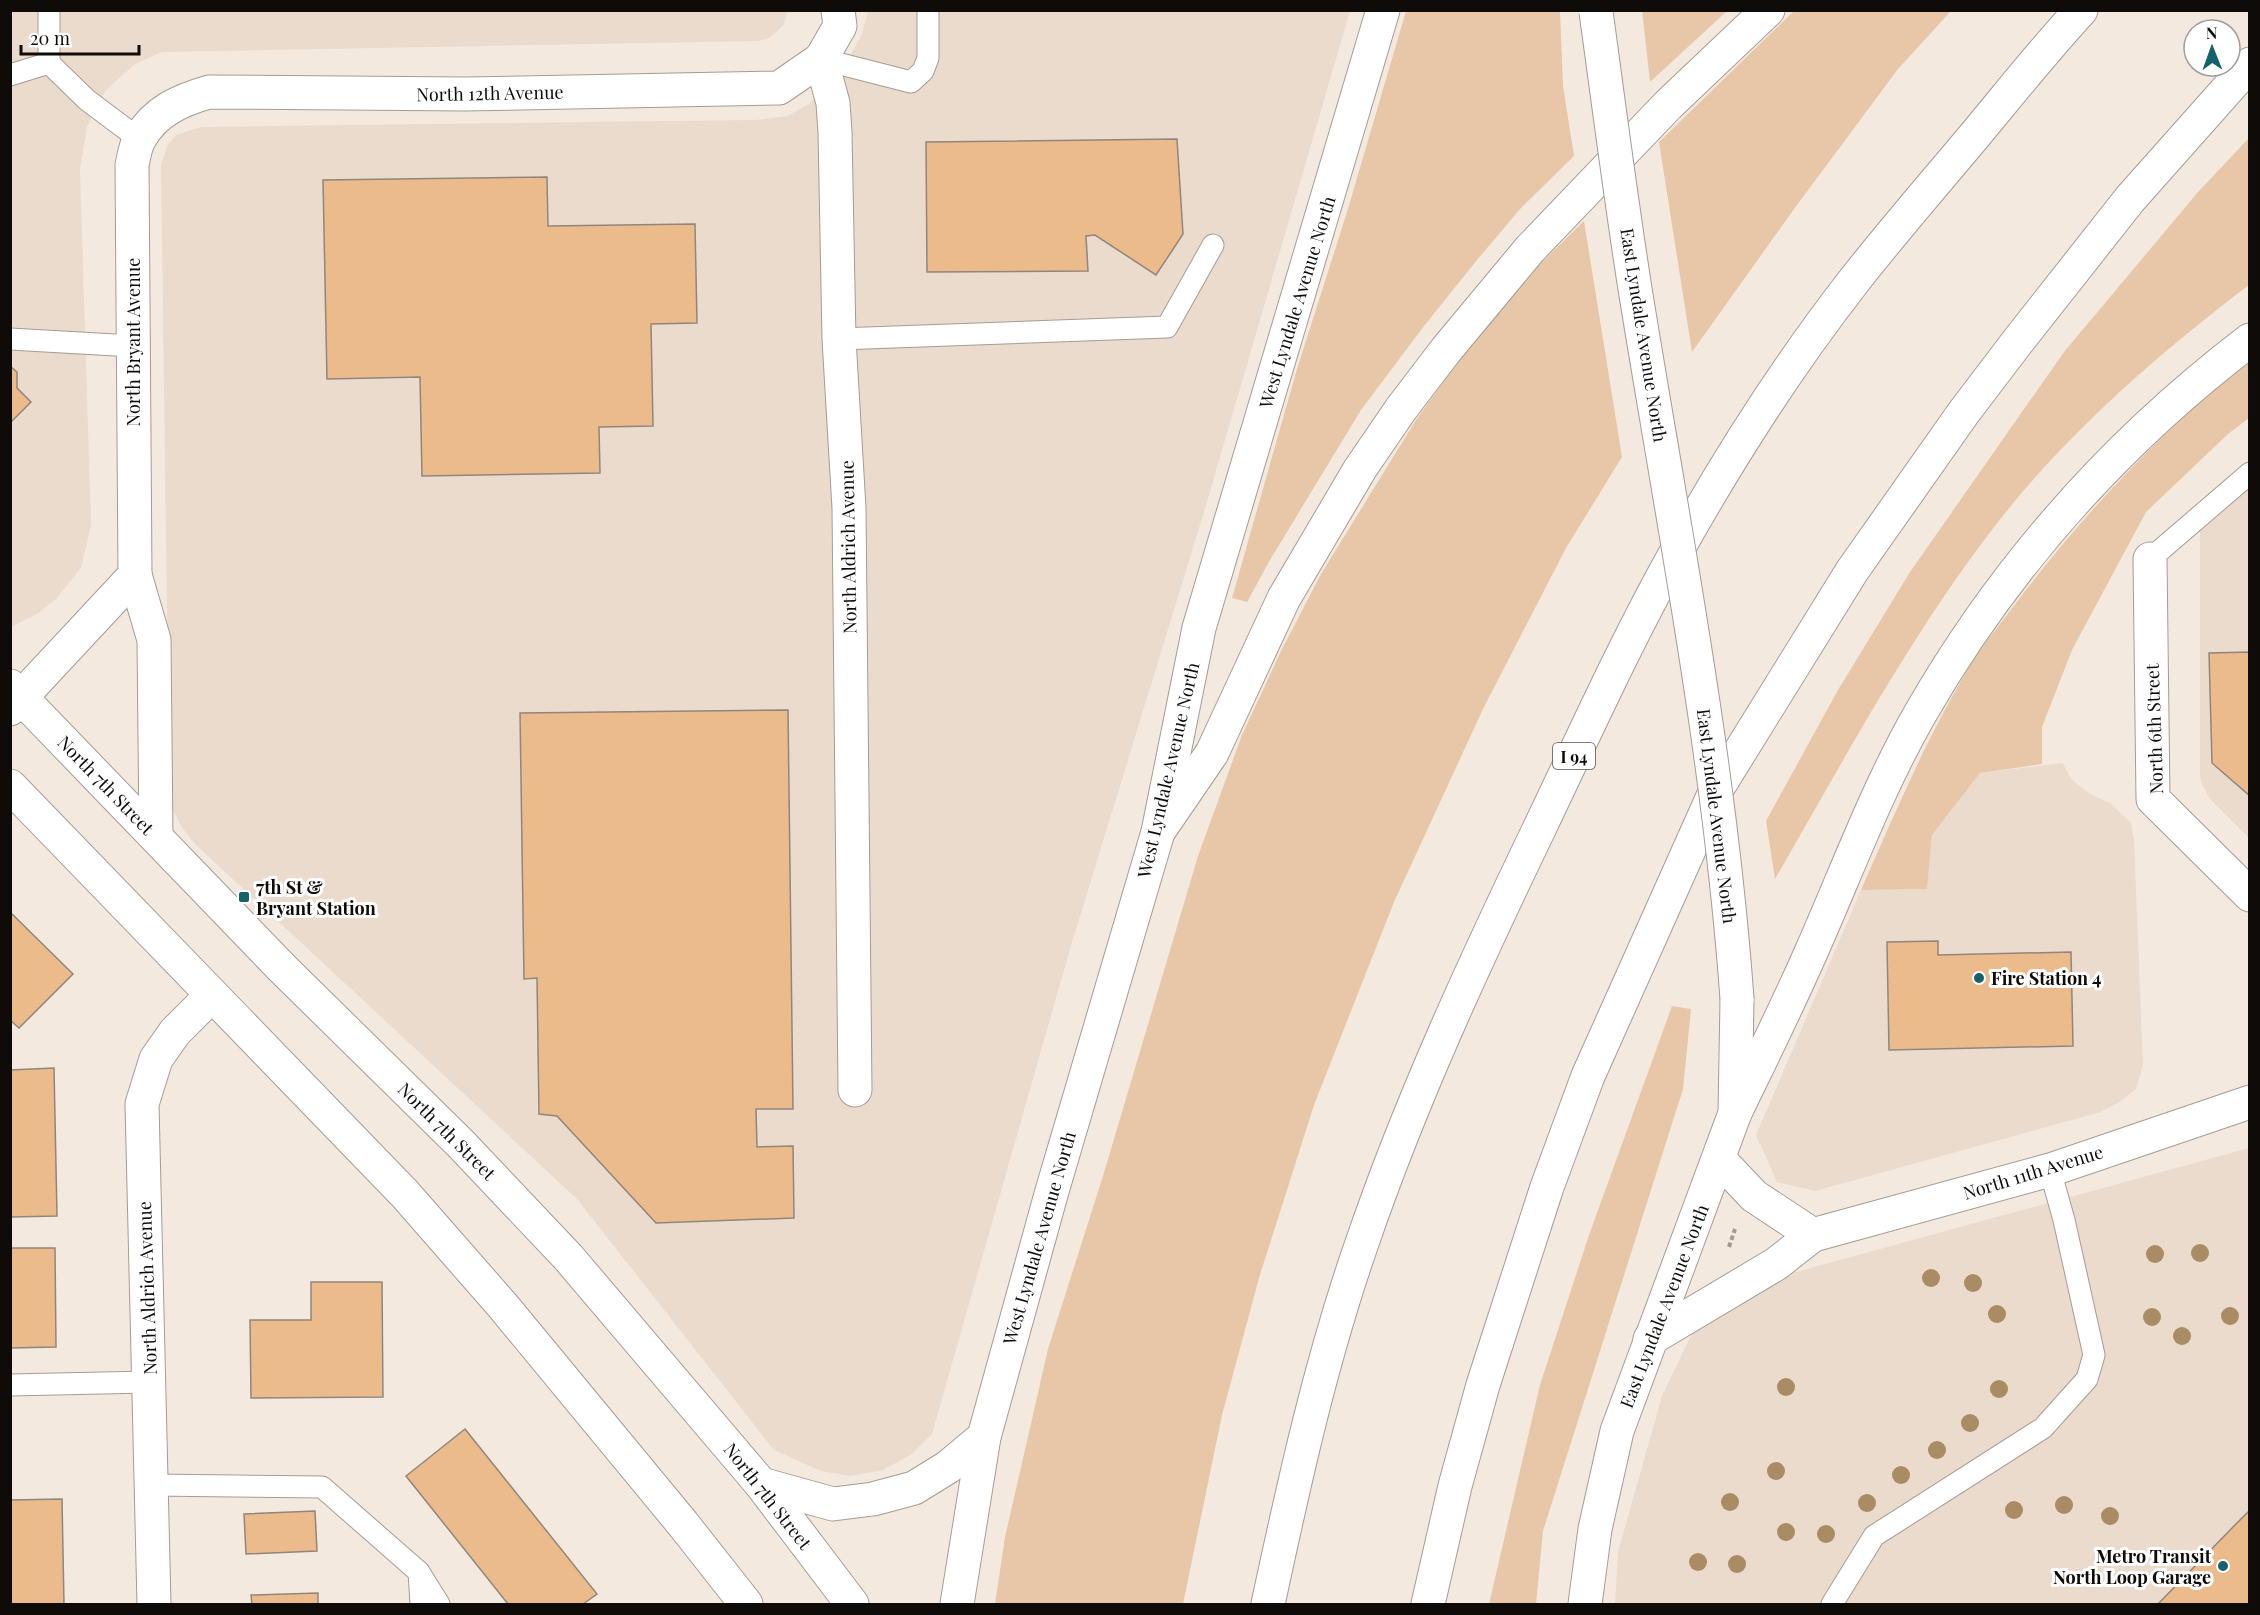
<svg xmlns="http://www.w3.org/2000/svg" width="2260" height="1615" font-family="'Playfair Display',serif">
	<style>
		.built { fill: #ebdbcc }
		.green { fill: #e7c7a8 }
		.building { fill: #ecbb8b; stroke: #90867d; stroke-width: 1.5 }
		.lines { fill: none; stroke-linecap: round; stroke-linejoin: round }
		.lane-casing { stroke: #a69c93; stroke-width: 23 }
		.street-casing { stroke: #a69c93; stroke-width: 35 }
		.secondary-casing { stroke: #a69c93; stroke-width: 35 }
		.highway-casing { stroke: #a69c93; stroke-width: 35 }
		.path { stroke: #a29a93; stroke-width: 4; stroke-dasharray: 4.5 3; stroke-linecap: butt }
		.lane { stroke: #fff; stroke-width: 21 }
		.street { stroke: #fff; stroke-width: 33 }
		.secondary { stroke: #fff; stroke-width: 33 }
		.highway { stroke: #fff; stroke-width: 33 }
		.secondary-bridge-casing { stroke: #a69c93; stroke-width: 35; stroke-linecap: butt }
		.secondary-bridge { stroke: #fff; stroke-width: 33 }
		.tree { fill: #a98b64 }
		.poi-dot { fill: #15626c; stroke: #fff; stroke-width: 2 }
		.labels { text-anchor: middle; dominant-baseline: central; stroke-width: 6; stroke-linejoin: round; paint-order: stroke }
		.shield { fill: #fff; stroke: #565452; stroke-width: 1.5 }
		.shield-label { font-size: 16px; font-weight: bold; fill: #0e0b08 }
		.street-label { font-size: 18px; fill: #0e0b08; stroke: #fff }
		.poi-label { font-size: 18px; font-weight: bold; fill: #0e0b08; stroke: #fff; text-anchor: start }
	</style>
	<rect width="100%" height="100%" fill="#f4e9df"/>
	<!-- built -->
	<g class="built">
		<polygon points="10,11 788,11 783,26 769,38 758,41 162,52 135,64 106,90 87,127 80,169 91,525 81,568 57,598 37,614 13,626 10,625"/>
		<polygon points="868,11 1350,11 1204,512 1070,949 932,1434 912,1454 883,1470 850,1476 821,1471 774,1450 577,1199 195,844 181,826 167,798 169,762 161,165 167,146 176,135 201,127 755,120 787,116 809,104 845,66 862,34"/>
		<polygon points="2249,484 2249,838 2210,799 2202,784 2200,775 2200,531 2208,515"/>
		<polygon points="2063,763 2071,779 2090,794 2110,803 2131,823 2134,840 2143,1066 2136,1089 2121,1101 2101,1112 1815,1191 1777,1182 1756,1135 1861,890 1927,889 1932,835 1980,773"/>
		<polygon points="2249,1148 2249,1604 1615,1604 1618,1552 1662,1396 1694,1329 1774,1278"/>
	</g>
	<!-- green -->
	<g class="green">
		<polygon points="1642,10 1727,10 1727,11 1650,82"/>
		<polygon points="1795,10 1951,11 1898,69 1794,209 1692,352 1659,142"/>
		<polygon points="1406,11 1560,11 1563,86 1574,156 1521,208 1477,260 1424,326 1361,410 1270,560 1247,602 1232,598 1297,369 1347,212"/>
		<path d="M 2249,138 L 2249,285 C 2166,348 2087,416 2019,496 C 1924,610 1849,751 1775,879 L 1766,821 L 1838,690 L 1910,572 L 2064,352 L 2198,192 Z"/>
		<polygon points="1584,221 1622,457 1566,548 1483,709 1394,902 1314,1105 1259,1278 1222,1415 1183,1604 995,1604 1005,1537 1048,1349 1103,1176 1198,856 1242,735 1281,651 1321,574 1416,420 1474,340 1540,264"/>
		<path d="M 2249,360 L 2249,418 L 2228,434 L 2146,512 L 2072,650 L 2042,727 L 2042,764 L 1980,773 L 1932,835 L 1927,889 L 1861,890 C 1895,813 1928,734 1973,661 C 1986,641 2002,622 2016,603 C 2084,513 2162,431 2249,360 Z"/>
		<polygon points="1672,1006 1691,1009 1683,1089 1543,1531 1536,1604 1489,1604 1540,1385 1589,1235"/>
	</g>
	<!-- building -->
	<g class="building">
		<polygon points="1177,139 1183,234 1156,275 1095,235 1086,236 1088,271 927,272 926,142"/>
		<polygon points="547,177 548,226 695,224 697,323 651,324 653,426 599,427 600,473 422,476 420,377 327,379 323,180"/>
		<polygon points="10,366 17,372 17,388 31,402 10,423"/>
		<polygon points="2250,652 2250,796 2212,763 2209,653"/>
		<polygon points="788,710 793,1109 756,1109 757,1147 793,1146 794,1218 656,1223 557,1116 539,1114 537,978 524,979 520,713"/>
		<polygon points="10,912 73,974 19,1028 10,1020"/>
		<polygon points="1938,941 1938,955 2071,952 2073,1046 1889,1050 1887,942"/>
		<polygon points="54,1068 57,1216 10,1217 10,1070"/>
		<polygon points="10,1248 55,1248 56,1347 10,1348"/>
		<polygon points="311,1282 382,1282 383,1397 251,1398 250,1320 311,1320"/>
		<polygon points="465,1429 597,1594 583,1604 508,1604 406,1476"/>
		<polygon points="62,1499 64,1604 10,1604 10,1500"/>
		<polygon points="2250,1510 2250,1604 2158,1604 2233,1527"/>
		<polygon points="315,1511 317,1551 246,1554 244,1514"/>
		<polygon points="318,1593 318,1604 252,1604 251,1595"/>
	</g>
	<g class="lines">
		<!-- lane casing -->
		<g class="lane-casing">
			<g id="lane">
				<polyline points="821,59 911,82 923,71 928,58 928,10"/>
				<polyline points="49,63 49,10"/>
				<polyline points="10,75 49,63 87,100 139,139"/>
				<polyline points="10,339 133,346"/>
				<polyline points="839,339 1167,327 1213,245"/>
				<polyline points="2150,559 2250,473"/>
				<polyline points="10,1385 149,1382"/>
				<polyline points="151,1485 322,1487 419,1572"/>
				<polyline points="421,1604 419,1572 439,1604"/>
				<polyline points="1832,1604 1874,1536 2043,1428 2087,1379 2094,1355 2064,1220 2050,1170"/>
			</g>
		</g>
		<!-- street casing -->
		<g class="street-casing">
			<g id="street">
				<polyline points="838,10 840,26 821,59 833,103 835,132 839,339 849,508 855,1090"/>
				<polyline points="2150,559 2153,799 2250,895"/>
				<polyline points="135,575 154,640 156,836"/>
				<path d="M 10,709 L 135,575 L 132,165 C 134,157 135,146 140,138 C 155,111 181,100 209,92 L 465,94 L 779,88 L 821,59"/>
				<polyline points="1719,1159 1754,1196 1813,1235"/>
				<polyline points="1650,1339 1776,1264 1813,1235 2050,1170 2250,1102"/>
				<polyline points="154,1604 142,1104 156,1059 175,1032 212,995"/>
			</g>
		</g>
		<!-- secondary casing -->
		<g class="secondary-casing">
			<g id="secondary">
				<polyline points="10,686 281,967 461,1144 568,1257 761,1484 852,1604"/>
				<polyline points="10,786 405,1194 503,1306 683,1524 746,1604"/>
				<polyline points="761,1484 833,1504 873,1499 914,1488 948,1467 984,1437"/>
				<polyline points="957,1604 984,1437 1052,1191 1158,832 1199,628 1383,10"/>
				<polyline points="1585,1604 1595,1529 1617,1431 1735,1113 1737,999"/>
			</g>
		</g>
		<!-- highway casing -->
		<g class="highway-casing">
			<g id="highway">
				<polyline points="1158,832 1212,753 1284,598 1360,469 1401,409 1446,350 1530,249 1668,105 1768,10"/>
				<path d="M 1735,1113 C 1761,1059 1788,1005 1812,950 C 1847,871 1877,789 1920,714 C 2004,568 2116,442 2250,340"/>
				<path d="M 1268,1604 C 1294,1483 1321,1360 1362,1243 C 1411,1100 1475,962 1541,825 C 1584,735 1625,644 1674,556 C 1727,461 1786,368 1853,282 C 1892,232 1934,184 1975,135 C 2010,93 2044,50 2081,10"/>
				<polyline points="1428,1604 1455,1486 1483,1385 1547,1187 1588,1076 1715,792 1852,571 1964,412 2018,341 2130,199 2250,64"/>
			</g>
		</g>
		<!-- path -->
		<polyline class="path" points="1729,1247 1735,1229"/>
		<!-- lane -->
		<use href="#lane" class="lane"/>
		<!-- street -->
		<use href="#street" class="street"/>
		<!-- secondary -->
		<use href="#secondary" class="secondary"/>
		<!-- highway -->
		<use href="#highway" class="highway"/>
		<!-- secondary-bridge casing -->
		<g class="secondary-bridge-casing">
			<path id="secondary-bridge" d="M 1596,12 C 1609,106 1621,201 1636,295 C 1674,529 1720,762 1737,999"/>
		</g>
		<!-- secondary-bridge -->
		<use href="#secondary-bridge" class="secondary-bridge"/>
	</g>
	<!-- trees -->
	<g class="tree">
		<circle cx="2200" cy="1253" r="9"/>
		<circle cx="2155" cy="1254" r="9"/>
		<circle cx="1931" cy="1278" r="9"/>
		<circle cx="1973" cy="1283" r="9"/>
		<circle cx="1997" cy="1314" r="9"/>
		<circle cx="2230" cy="1316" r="9"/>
		<circle cx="2152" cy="1317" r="9"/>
		<circle cx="2182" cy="1336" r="9"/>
		<circle cx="1786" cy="1387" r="9"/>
		<circle cx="1999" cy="1389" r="9"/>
		<circle cx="1970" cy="1423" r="9"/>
		<circle cx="1937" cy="1450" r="9"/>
		<circle cx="1776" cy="1471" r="9"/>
		<circle cx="1901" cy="1475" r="9"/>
		<circle cx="1730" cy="1502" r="9"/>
		<circle cx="1867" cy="1503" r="9"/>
		<circle cx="2064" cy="1505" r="9"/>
		<circle cx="2014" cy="1510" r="9"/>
		<circle cx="2110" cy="1516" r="9"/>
		<circle cx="1786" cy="1532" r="9"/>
		<circle cx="1826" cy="1534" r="9"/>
		<circle cx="1698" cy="1562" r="9"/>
		<circle cx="1737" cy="1564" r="9"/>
	</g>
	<!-- markers -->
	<g class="poi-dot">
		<rect x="238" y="891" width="12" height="12" rx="3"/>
		<circle cx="1979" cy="978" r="6"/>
		<circle cx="2223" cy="1566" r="6"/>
	</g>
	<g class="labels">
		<!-- shield labels -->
		<rect class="shield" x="1553" y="743" width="42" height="26" rx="4.5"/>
		<g class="shield-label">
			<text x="1574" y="756">I 94</text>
		</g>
		<!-- street labels -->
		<g class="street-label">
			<text transform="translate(490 93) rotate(-1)">North 12th Avenue</text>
			<text transform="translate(1297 302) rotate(-73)">West Lyndale Avenue North</text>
			<text transform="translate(1644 335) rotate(81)">East Lyndale Avenue North</text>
			<text transform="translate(133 342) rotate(-90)">North Bryant Avenue</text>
			<text transform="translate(848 547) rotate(-91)">North Aldrich Avenue</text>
			<text transform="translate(2154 729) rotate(-92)">North 6th Street</text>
			<text transform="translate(1168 770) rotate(-77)">West Lyndale Avenue North</text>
			<text transform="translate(106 785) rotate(46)">North 7th Street</text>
			<text transform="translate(1717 816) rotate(83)">East Lyndale Avenue North</text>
			<text transform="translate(447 1131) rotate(45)">North 7th Street</text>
			<text transform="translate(2033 1172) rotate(-17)">North 11th Avenue</text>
			<text transform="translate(1039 1238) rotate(-74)">West Lyndale Avenue North</text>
			<text transform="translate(147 1288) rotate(-92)">North Aldrich Avenue</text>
			<text transform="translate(1664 1306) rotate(-69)">East Lyndale Avenue North</text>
			<text transform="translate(768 1496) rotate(52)">North 7th Street</text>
		</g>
		<!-- poi labels -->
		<g class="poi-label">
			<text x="256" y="887">7th St &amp;<tspan x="256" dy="21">Bryant Station</tspan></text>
			<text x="1991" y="978">Fire Station 4</text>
			<text x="2211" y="1556" text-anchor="end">Metro Transit<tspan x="2211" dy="21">North Loop Garage</tspan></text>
		</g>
	</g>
	<!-- border -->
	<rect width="2260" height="1615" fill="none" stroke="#0e0b08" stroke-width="24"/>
	<!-- north arrow -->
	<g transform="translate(2212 48) rotate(359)"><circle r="28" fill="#ffffff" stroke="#9f9d9c" stroke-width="1.5"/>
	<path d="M0-4.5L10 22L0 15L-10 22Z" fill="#15626c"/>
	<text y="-9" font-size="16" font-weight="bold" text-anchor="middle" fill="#0e0b08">N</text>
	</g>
	<!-- scale -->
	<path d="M21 45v9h118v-9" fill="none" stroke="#0e0b08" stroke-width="3"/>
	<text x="30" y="45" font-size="18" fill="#0e0b08" stroke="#ffffff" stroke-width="4.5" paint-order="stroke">20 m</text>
</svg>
